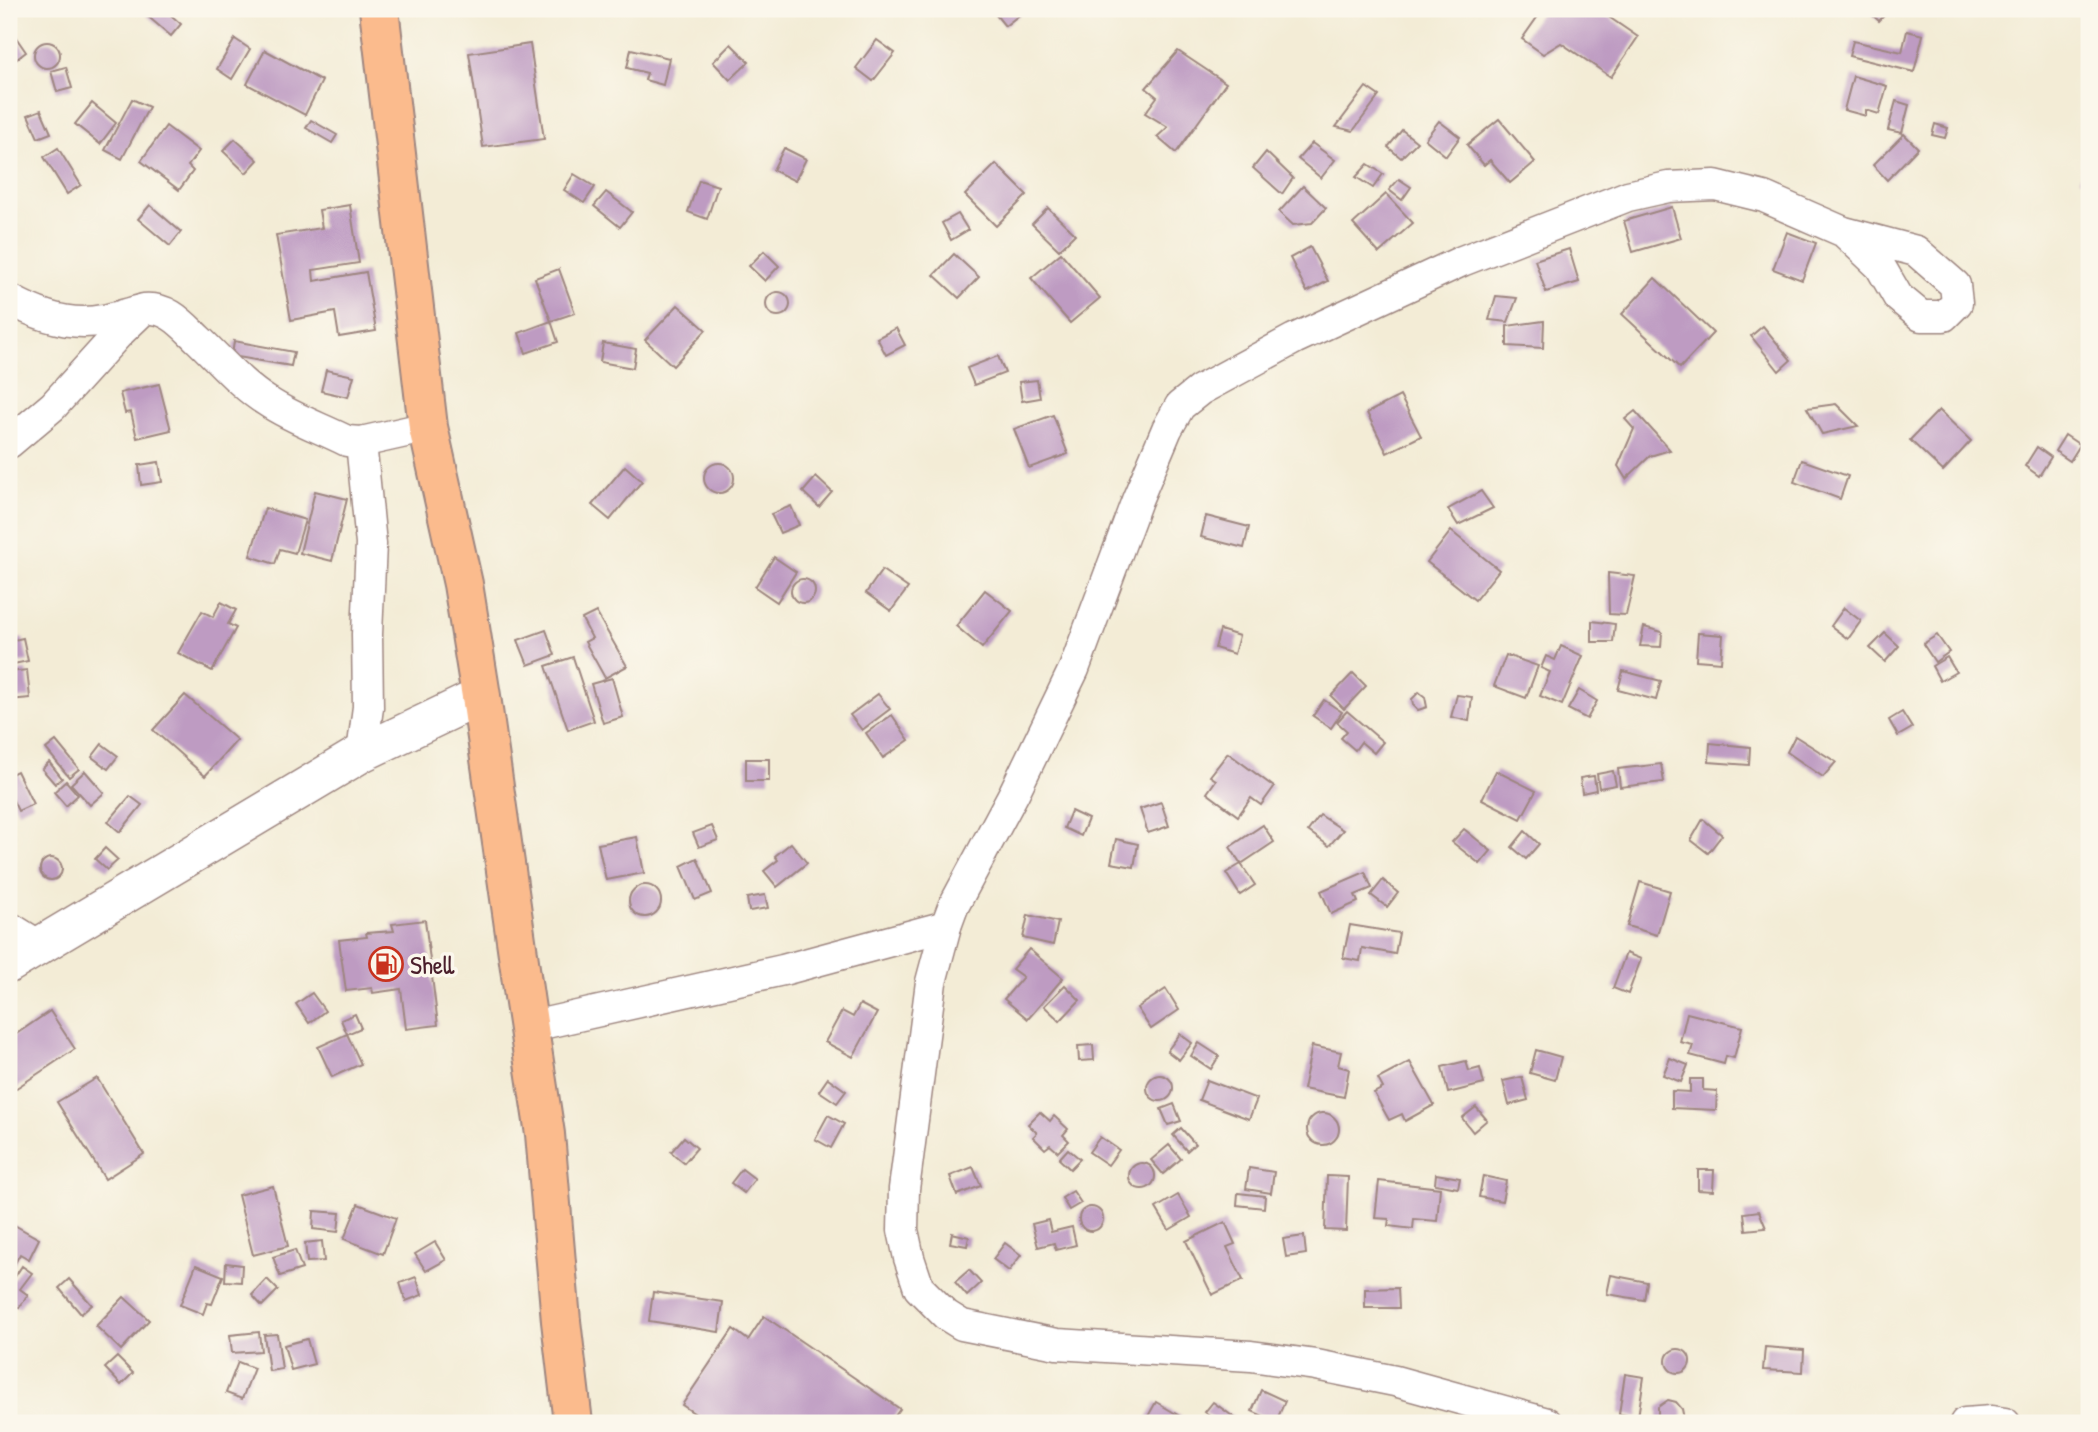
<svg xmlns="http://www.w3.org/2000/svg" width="2098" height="1432" font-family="'Patrick Hand',sans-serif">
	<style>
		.building { fill: #be9bc2 }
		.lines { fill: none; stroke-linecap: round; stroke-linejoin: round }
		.minor-casing { stroke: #9e8680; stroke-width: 33 }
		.tertiary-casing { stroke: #9e8680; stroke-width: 40 }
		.primary-casing { stroke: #9e8680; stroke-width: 42 }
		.minor { stroke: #fff; stroke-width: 30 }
		.tertiary { stroke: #fff; stroke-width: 37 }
		.primary { stroke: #fbbb8d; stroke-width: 38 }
		.labels { text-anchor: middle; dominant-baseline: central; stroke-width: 7; stroke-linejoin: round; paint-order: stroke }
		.poi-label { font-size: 26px; fill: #4a1f2b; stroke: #fbf7ec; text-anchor: start }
	</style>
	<rect width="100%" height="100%" fill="#fbf7ec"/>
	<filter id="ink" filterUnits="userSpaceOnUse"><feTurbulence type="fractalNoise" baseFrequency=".0143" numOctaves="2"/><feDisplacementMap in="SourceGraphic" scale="14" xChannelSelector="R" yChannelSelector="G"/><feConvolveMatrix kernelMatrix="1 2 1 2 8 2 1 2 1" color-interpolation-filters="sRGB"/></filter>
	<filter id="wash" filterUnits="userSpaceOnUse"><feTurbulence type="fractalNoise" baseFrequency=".00686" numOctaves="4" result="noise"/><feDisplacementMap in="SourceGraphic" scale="28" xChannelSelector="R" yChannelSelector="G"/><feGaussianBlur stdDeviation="1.57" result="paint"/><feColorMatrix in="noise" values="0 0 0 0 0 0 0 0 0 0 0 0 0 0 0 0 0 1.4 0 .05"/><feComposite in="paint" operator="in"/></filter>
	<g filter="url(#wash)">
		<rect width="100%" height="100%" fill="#f3ecd6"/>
		<g id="blocks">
			<!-- building -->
			<g class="building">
				<polygon points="150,9 164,9 181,24 171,36 145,14"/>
				<polygon points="994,9 1027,9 1005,26 992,10"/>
				<polygon points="1543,9 1597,9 1638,37 1611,77 1561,43 1543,54 1522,39"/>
				<polygon points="1866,9 1890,9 1879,21"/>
				<polygon points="1907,31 1923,35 1914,72 1849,56 1853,41 1902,52"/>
				<polygon points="15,36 26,52 9,65 9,40"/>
				<polygon points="235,39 250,49 232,79 217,69"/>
				<polygon points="877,40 895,53 873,81 856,68"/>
				<circle cx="47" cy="55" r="13"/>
				<polygon points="530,44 544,139 483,147 469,53"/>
				<polygon points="731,44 749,62 730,80 713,62"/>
				<polygon points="631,49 669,58 663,85 645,80 647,73 627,68"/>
				<polygon points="265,50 322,81 305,115 247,84"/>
				<polygon points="1178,51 1226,83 1176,153 1157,137 1168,127 1145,113 1157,97 1146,88"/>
				<polygon points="66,67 72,88 57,92 51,71"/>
				<polygon points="1853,76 1887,86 1879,114 1866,110 1866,116 1844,110"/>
				<polygon points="1366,87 1379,96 1353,131 1336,127"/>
				<polygon points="132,99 149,107 122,159 105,150"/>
				<polygon points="1896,101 1909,105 1902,133 1888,130"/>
				<polygon points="92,103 116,123 100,144 75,124"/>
				<polygon points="41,110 51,133 38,138 28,115"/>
				<polygon points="1499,119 1535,162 1510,183 1490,160 1484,165 1467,145"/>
				<polygon points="311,120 337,135 332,143 306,128"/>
				<polygon points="1439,121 1460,137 1446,156 1425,139"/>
				<polygon points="1935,124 1948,128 1945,138 1932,135"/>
				<polygon points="166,126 199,151 188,166 193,171 179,190 141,161"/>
				<polygon points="1402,130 1417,142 1401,158 1388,147"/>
				<polygon points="1904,134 1918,148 1887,180 1873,165"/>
				<polygon points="235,139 258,160 246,173 223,151"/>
				<polygon points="1312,143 1335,160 1321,178 1298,159"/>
				<polygon points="58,148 81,185 67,194 44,157"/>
				<polygon points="784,148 806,159 795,181 773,170"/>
				<polygon points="1266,152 1293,178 1282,194 1253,168"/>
				<polygon points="2084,162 2089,163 2089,181 2080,179"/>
				<polygon points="996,164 1027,195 996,226 965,195"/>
				<polygon points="1368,164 1383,174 1373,188 1356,177"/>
				<polygon points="574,174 595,187 584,203 564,190"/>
				<polygon points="1399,179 1411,187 1402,200 1389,190"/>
				<polygon points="699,180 718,186 707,219 688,212"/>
				<polygon points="1303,186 1326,208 1312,223 1293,225 1279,212"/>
				<polygon points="606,192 632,212 620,227 594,206"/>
				<polygon points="1386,194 1413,223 1379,253 1353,224"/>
				<polygon points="150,205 181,232 170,246 138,219"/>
				<polygon points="350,205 359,263 313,270 314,281 366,272 376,331 339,337 335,312 291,320 276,235 322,228 319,210"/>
				<polygon points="1672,207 1681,238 1633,252 1624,221"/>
				<polygon points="1048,208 1075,234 1059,250 1032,224"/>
				<polygon points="958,214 968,230 951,240 942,223"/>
				<polygon points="1787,232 1816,243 1802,280 1773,269"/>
				<polygon points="1310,247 1328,281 1307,292 1290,258"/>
				<polygon points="1569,249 1579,282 1546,292 1535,260"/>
				<polygon points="764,251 779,266 765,281 749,266"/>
				<polygon points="1061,253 1100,298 1070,323 1031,278"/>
				<polygon points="954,254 979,277 959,298 934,275"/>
				<polygon points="559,269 575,313 551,321 535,278"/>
				<polygon points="1655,278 1713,333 1680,368 1622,314"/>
				<circle cx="778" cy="304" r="12"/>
				<polygon points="1496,296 1517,298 1508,322 1489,320"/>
				<polygon points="678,305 706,330 673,366 645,340"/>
				<polygon points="551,321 558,342 526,353 519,333"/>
				<polygon points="1544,321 1543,348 1507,346 1507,326"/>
				<polygon points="1763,326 1791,360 1779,371 1751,336"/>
				<polygon points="896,328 905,345 886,355 877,338"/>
				<polygon points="234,341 294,352 291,366 232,356"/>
				<polygon points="603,343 636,349 633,368 600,362"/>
				<polygon points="998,356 1005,373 974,385 967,368"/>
				<polygon points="326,370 354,376 348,397 321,391"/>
				<polygon points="1037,380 1040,398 1022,401 1019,382"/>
				<polygon points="159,384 171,430 137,438 131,412 125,413 120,393"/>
				<polygon points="1400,396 1421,436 1387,453 1367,413"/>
				<polygon points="1836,404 1858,426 1822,434 1807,408"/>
				<polygon points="1939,410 1971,441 1943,471 1910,440"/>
				<polygon points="1635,411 1670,450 1650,456 1626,479 1618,466 1634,429 1625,419"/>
				<polygon points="1053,415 1068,454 1029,468 1014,429"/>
				<polygon points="2065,435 2080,445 2070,461 2055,451"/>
				<polygon points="2037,447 2051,457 2039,476 2025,466"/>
				<polygon points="1802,460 1848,476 1840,499 1794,482"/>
				<polygon points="159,462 162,482 141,485 139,465"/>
				<circle cx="719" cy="478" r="15"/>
				<polygon points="625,466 642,481 610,520 592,505"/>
				<polygon points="816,477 832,492 819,507 803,492"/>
				<polygon points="315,491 347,499 332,561 300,553"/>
				<polygon points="1481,491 1493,508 1458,525 1448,509"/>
				<polygon points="791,506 799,525 780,533 771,514"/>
				<polygon points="265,508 305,520 295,553 280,549 275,564 250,556"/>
				<polygon points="1206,516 1249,527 1244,548 1201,537"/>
				<polygon points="1451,531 1499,570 1475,600 1427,562"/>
				<polygon points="774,557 796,572 777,602 755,587"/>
				<polygon points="882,570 908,588 891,611 866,593"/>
				<polygon points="1608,573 1635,576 1626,615 1609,614"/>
				<circle cx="803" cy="591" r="12"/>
				<polygon points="985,590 1012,611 982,648 956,626"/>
				<polygon points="221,602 236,610 228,624 236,628 212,671 178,653 202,611 213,617"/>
				<polygon points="1844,608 1861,621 1848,639 1831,626"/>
				<polygon points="596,612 627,666 605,678 585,642 592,638 582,619"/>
				<polygon points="1592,621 1615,624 1613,642 1592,642"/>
				<polygon points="1644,627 1662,632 1661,647 1640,646"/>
				<polygon points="546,630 555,655 528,665 518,640"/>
				<polygon points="1220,630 1239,636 1234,654 1215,648"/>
				<polygon points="1698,633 1723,635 1721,662 1696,660"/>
				<polygon points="1885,633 1899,646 1885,662 1870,648"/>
				<polygon points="1937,635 1949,652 1935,662 1923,644"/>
				<polygon points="23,638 28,661 9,665 9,641"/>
				<polygon points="1561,646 1583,656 1562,705 1540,696 1550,672 1541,668 1546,656 1555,660"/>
				<polygon points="1506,655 1538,666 1526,698 1494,686"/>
				<polygon points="573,657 594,721 568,730 546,666"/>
				<polygon points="1947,657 1956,672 1940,681 1932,666"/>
				<polygon points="27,670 30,698 9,700 9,672"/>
				<polygon points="1623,671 1661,681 1656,700 1618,690"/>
				<polygon points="1353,673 1366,686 1344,709 1331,696"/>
				<polygon points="612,678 623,717 603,723 591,684"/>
				<polygon points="1579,690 1597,701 1587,719 1568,709"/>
				<polygon points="1419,692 1425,697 1427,707 1418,710 1413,705 1412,699"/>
				<polygon points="878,694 890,709 862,730 850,715"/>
				<polygon points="185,695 237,740 205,776 153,730"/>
				<polygon points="1457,695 1472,697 1469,721 1451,717"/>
				<polygon points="1324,700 1342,712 1331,728 1313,716"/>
				<polygon points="1347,711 1383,742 1374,753 1361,742 1355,750 1341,738 1347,731 1337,722"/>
				<polygon points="1902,712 1912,728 1898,736 1889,720"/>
				<polygon points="892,715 909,740 883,758 866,733"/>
				<polygon points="1795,736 1836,762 1823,777 1787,752"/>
				<polygon points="56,741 79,769 69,777 46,749"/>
				<polygon points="1710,743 1750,747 1749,765 1709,762"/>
				<polygon points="102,744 118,756 108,769 92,757"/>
				<polygon points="1228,753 1274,787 1261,805 1251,798 1238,816 1207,793 1216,780 1210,776"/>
				<rect x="746" y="759" width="23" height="22"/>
				<polygon points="49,762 62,778 55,784 42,769"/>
				<polygon points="1661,764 1664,782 1620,787 1618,769"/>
				<polygon points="17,771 33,804 18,811 9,792 9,775"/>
				<polygon points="85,771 104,793 90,805 71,784"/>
				<polygon points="1496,771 1536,791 1521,819 1482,799"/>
				<polygon points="1613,771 1616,785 1599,788 1597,774"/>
				<polygon points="1594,776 1596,790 1582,793 1580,778"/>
				<polygon points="66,781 78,795 66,806 54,792"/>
				<polygon points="130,796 142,805 120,832 108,822"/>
				<polygon points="1161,802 1169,826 1148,833 1140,809"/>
				<polygon points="1071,811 1088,819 1081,836 1064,828"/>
				<polygon points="1320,815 1343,830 1329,846 1308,831"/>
				<polygon points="1703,819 1722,835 1708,853 1691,840"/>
				<polygon points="1263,825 1274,842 1241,864 1230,847"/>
				<polygon points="712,826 718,840 699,847 693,833"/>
				<polygon points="1464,829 1491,851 1480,864 1452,842"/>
				<polygon points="1525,831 1539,844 1526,859 1512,847"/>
				<polygon points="637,837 644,873 606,880 598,844"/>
				<polygon points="1116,839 1138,844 1134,867 1111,863"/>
				<polygon points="791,843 807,863 777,887 764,871 778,860 775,856"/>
				<polygon points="105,848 118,860 107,870 95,859"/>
				<polygon points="697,858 712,893 695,900 681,866"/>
				<circle cx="51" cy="869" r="11"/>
				<polygon points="1241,864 1255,885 1240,895 1226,873"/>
				<polygon points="1365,872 1372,888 1355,895 1358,902 1331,914 1321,891"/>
				<polygon points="1383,880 1398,893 1387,907 1371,895"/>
				<polygon points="1640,882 1670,891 1657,935 1627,926"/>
				<circle cx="645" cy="901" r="16"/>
				<polygon points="765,895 768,908 749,911 747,898"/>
				<polygon points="1028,915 1058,922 1053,945 1023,938"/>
				<polygon points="425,920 438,1025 406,1029 401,989 373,993 372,988 346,991 339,940 367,937 366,933 394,931 392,924"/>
				<polygon points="1350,925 1399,933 1395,954 1362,948 1360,961 1343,958"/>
				<polygon points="1029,949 1063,978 1028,1019 1004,999 1023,977 1012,969"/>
				<polygon points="1626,953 1641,959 1628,994 1613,988"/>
				<polygon points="1065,985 1080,1000 1060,1021 1044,1006"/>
				<polygon points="1166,989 1179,1010 1151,1029 1137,1008"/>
				<polygon points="312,993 325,1011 309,1023 296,1004"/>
				<polygon points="860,1004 877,1013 853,1057 825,1042 842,1011 853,1017"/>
				<polygon points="50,1011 75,1049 9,1093 9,1039"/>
				<polygon points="1687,1013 1742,1027 1734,1058 1726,1056 1724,1064 1690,1055 1693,1045 1680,1042"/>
				<polygon points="355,1014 361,1028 347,1034 341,1020"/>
				<polygon points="347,1034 361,1064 332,1077 318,1047"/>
				<polygon points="1180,1034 1192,1043 1179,1060 1167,1051"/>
				<polygon points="1199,1043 1219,1056 1211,1069 1191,1056"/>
				<polygon points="1093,1045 1094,1060 1079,1061 1078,1046"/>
				<polygon points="1312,1046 1341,1052 1338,1066 1349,1069 1344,1097 1303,1089"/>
				<polygon points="1536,1050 1561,1057 1555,1080 1530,1073"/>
				<polygon points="1670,1058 1688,1065 1681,1082 1663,1075"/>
				<polygon points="1466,1061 1469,1071 1480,1068 1484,1084 1448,1093 1442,1067"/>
				<polygon points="1410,1062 1434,1105 1405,1121 1402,1114 1389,1120 1374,1093 1383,1088 1378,1079"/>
				<circle cx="1160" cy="1088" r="13"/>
				<polygon points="1522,1077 1528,1100 1509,1105 1503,1081"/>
				<polygon points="97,1078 144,1154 105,1179 57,1102"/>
				<polygon points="828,1078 846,1091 837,1103 819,1091"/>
				<polygon points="1690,1079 1703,1079 1703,1090 1717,1091 1716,1110 1672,1108 1672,1091 1690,1092"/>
				<polygon points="1207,1080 1257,1099 1249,1119 1199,1100"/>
				<polygon points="1174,1104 1181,1121 1168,1125 1161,1109"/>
				<polygon points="1476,1107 1487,1120 1473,1132 1462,1118"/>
				<polygon points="1040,1112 1050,1121 1054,1116 1068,1129 1063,1135 1069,1141 1058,1152 1050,1145 1045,1149 1033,1137 1037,1133 1028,1124"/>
				<circle cx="1323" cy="1129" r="16"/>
				<polygon points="828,1115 844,1124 831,1148 815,1139"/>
				<polygon points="1181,1128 1195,1144 1187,1151 1173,1135"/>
				<polygon points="684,1137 697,1148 684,1163 671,1152"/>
				<polygon points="1100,1137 1119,1150 1108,1165 1089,1152"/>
				<polygon points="1169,1145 1181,1159 1163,1174 1151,1160"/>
				<polygon points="1068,1149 1080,1159 1070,1169 1059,1159"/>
				<circle cx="1142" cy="1176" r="13"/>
				<polygon points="973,1167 981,1186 957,1195 950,1176"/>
				<polygon points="1249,1168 1274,1172 1271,1193 1246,1189"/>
				<polygon points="742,1169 755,1179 744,1193 731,1183"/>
				<polygon points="1698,1170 1714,1170 1713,1191 1698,1190"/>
				<polygon points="1436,1174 1460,1178 1458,1188 1435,1184"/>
				<polygon points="1327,1176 1348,1177 1346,1231 1325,1230"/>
				<polygon points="1483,1176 1506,1181 1502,1201 1479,1197"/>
				<polygon points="1379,1181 1440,1188 1437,1221 1414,1219 1413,1229 1388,1226 1389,1219 1375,1218"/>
				<polygon points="273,1186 288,1246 253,1255 238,1195"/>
				<polygon points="1073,1191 1081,1203 1069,1210 1062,1198"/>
				<polygon points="1238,1193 1265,1196 1264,1208 1237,1205"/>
				<polygon points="1178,1195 1191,1217 1169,1230 1156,1208"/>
				<polygon points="358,1204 396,1218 383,1254 344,1239"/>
				<circle cx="1091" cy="1219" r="12"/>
				<polygon points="314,1211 340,1213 338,1232 313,1229"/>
				<polygon points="1759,1211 1766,1228 1746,1230 1744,1213"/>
				<polygon points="1048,1220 1051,1232 1072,1227 1076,1245 1056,1250 1054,1243 1038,1247 1032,1224"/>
				<polygon points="9,1222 39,1239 29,1259 20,1254 14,1265 9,1262"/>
				<polygon points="1225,1222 1235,1244 1227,1247 1243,1280 1212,1295 1186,1241"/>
				<polygon points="952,1233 969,1237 967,1246 950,1243"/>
				<polygon points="1304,1236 1306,1254 1286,1257 1283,1239"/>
				<polygon points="322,1241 324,1261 307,1262 305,1243"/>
				<polygon points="435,1242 446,1260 426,1271 415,1254"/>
				<polygon points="1005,1243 1021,1255 1009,1271 993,1259"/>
				<polygon points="295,1250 302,1269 280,1276 273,1257"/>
				<polygon points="226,1263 242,1265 241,1282 225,1281"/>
				<polygon points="196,1265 223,1276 212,1304 207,1303 203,1314 180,1305"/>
				<polygon points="22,1266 32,1273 20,1289 28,1295 19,1308 9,1301 9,1279 12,1281"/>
				<polygon points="969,1270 981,1283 967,1296 955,1282"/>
				<polygon points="1611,1275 1647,1282 1644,1300 1607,1294"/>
				<polygon points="416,1277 422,1295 406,1301 400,1283"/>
				<polygon points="69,1279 92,1305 81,1314 59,1288"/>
				<polygon points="267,1279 278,1290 262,1306 252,1295"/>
				<polygon points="1398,1288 1399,1308 1365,1308 1365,1289"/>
				<polygon points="653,1292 723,1302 719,1332 649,1321"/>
				<polygon points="124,1297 149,1320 121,1350 96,1326"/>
				<polygon points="764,1316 900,1409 890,1423 709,1423 682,1405 733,1329 748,1340"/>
				<polygon points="259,1332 261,1351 232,1353 230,1335"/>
				<polygon points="277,1334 282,1369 269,1371 264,1335"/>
				<polygon points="307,1339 314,1364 291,1370 284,1345"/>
				<polygon points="1765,1347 1804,1350 1803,1372 1763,1370"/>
				<circle cx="1678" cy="1361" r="12"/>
				<polygon points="117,1357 133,1373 121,1385 105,1368"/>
				<polygon points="238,1362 254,1368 242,1399 226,1393"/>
				<polygon points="1625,1374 1644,1377 1638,1417 1619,1414"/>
				<polygon points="1261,1390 1285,1401 1276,1422 1252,1411"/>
				<polygon points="1668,1400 1676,1402 1682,1409 1683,1414 1679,1423 1660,1423 1658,1420 1658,1407"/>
				<polygon points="1156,1402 1183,1418 1180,1423 1157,1423 1147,1418"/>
				<polygon points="1213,1402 1235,1418 1231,1423 1220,1423 1205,1412"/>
			</g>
		</g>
	</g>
	<g filter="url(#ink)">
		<use href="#blocks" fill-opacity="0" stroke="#9e8680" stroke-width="2"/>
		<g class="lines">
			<!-- minor casing -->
			<g class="minor-casing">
				<g id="minor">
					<path d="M 9,299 C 37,315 70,327 103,320 C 116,318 128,313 141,310"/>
					<polyline points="361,442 371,544 367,634 368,707 362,753"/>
					<path d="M 9,443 L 53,406 L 120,332 L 144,309 C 169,307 182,324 199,340 C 221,361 242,386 268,402 C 292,418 321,428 347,441 L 361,442 L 428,427"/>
					<polyline points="9,927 38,945"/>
					<polyline points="528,1027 783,970 946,926"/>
					<polyline points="1547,1423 1395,1381 1316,1365 1251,1356 1057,1344 962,1325 946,1315 919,1288 909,1258 903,1230 904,1189 931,982 946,926 953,907 1014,793 1074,669 1137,500 1167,429 1180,406 1200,390 1294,339 1462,261 1628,196 1668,187 1715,185 1764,197 1844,232 1916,251 1955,285 1957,303 1944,316 1921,316 1898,297 1880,266 1844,232"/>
					<polyline points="1965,1423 1992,1421 2005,1423"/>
				</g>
			</g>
			<!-- tertiary casing -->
			<g class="tertiary-casing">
				<polyline id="tertiary" points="9,964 362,753 481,696"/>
			</g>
			<!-- primary casing -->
			<g class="primary-casing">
				<polyline id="primary" points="379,9 428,427 463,584 481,696 525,1003 545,1134 561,1321 573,1423"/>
			</g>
			<!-- minor -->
			<use href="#minor" class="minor"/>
			<!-- tertiary -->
			<use href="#tertiary" class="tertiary"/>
			<!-- primary -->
			<use href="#primary" class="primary"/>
		</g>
	</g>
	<!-- icons -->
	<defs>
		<g id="fuel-ring" transform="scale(1.75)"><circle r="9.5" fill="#fbf7ec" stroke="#c8321e" stroke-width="1.5"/><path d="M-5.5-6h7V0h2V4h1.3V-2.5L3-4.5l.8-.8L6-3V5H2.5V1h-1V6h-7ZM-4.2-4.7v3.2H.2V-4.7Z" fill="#c8321e"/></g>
	</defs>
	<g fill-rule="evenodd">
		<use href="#fuel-ring" x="386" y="964"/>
	</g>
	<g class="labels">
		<!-- poi labels -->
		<g class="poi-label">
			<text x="410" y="964">Shell</text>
		</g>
	</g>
	<!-- margin -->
	<rect width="2098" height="1432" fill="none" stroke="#fbf7ec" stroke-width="35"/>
</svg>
